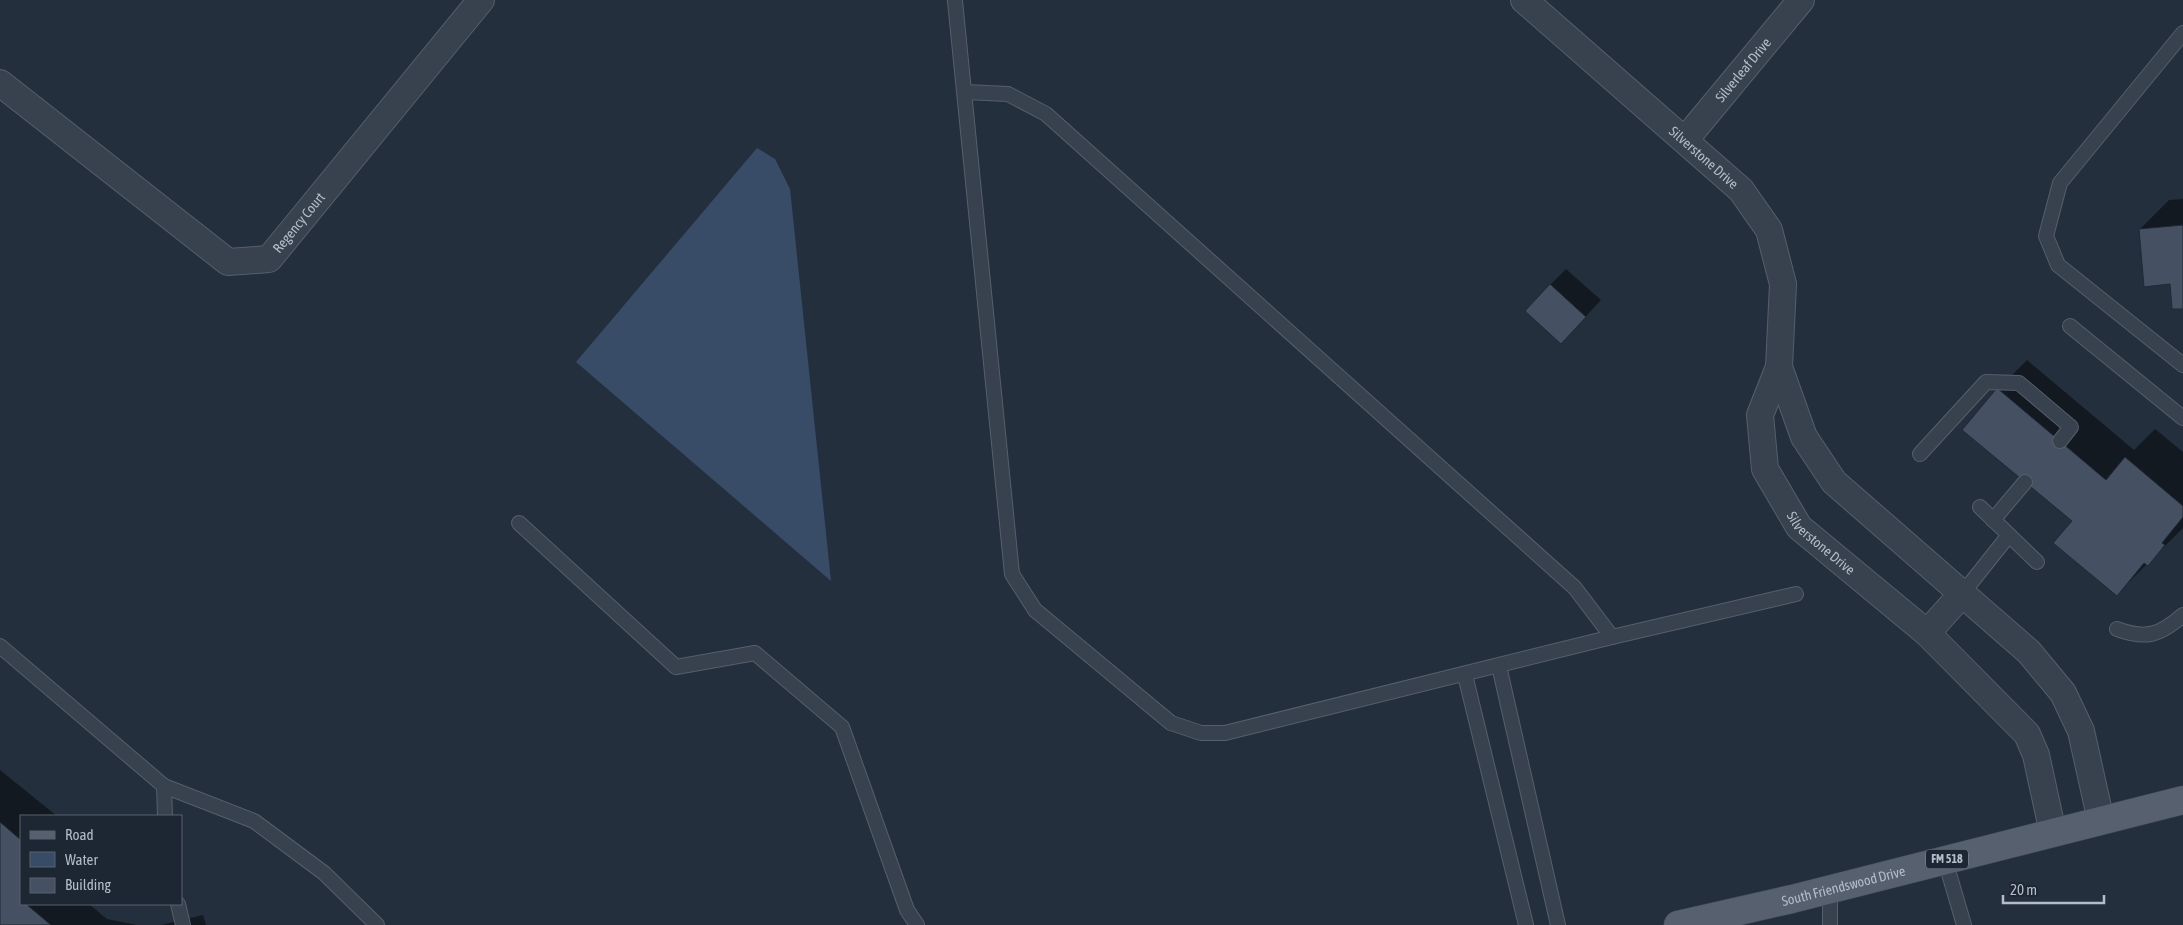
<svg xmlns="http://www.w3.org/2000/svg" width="2183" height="925" font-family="'Asap Condensed',sans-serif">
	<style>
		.water { fill: #394c67 }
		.shadow { fill: #0007 }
		.building { fill: #455162; stroke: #1f2835 }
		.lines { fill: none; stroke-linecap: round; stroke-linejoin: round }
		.service-casing { stroke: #565f6c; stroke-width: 16 }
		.minor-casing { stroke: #565f6c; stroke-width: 28 }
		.primary-casing { stroke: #414a57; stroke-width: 29 }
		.service { stroke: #38414e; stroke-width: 14 }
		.minor { stroke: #38414e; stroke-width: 26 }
		.primary { stroke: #56606e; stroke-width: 28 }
		.labels { text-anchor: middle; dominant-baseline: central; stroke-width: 5; stroke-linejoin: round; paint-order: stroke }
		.shield { fill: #1d2633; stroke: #878f9c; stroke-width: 1 }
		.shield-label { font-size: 12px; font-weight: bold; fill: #b4bcc9 }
		.street-label { font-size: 14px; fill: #b4bcc9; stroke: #1d2633 }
	</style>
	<rect width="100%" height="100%" fill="#242f3e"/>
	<!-- water -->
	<polygon class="water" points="757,148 775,159 790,189 831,581 576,362"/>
	<!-- shadow -->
	<g class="shadow">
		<polygon points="2183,199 2183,307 2140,229 2169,200"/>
		<polygon points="1566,269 1601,300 1577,326 1550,285"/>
		<polygon points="2027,360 2134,450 2155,429 2183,452 2183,528 2117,594 1998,389"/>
		<polygon points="0,770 57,816 21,816 21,904 89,904 107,919 137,925 0,925"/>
		<polygon points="203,915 206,925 161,925"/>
	</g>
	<!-- building -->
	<g class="building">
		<polygon points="2183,225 2183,309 2172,309 2170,284 2144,287 2139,229"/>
		<polygon points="1550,284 1586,317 1561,344 1525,311"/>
		<polygon points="1997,388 2106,480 2125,457 2183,506 2183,517 2162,543 2165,545 2148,566 2144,563 2117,596 2053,543 2072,521 1962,430"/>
		<polygon points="0,822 21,840 21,904 26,904 51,925 0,925"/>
	</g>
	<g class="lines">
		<!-- service casing -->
		<g class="service-casing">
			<g id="service">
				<polyline points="955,1 1012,574 1035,610 1171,723 1201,733 1225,733 1612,637 1796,594"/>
				<polyline points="2183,33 2060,183 2046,236 2058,265 2183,365"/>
				<polyline points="965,92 1008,94 1046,114 1575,588 1612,637"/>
				<polyline points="2070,326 2183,418"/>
				<polyline points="1920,454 1986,382 2019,383 2071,427 2060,441"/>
				<polyline points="1980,507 2037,562"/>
				<polyline points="1993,520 2025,482"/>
				<polyline points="519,523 676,667 755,653 842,727 907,910 917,925"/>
				<polyline points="1962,594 2009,535"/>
				<path d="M 2117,629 C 2146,640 2160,635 2183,615"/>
				<polyline points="0,646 164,786 254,821 324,873 377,925"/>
				<polyline points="1499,666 1558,925"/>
				<polyline points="1465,675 1526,925"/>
				<polyline points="164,786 165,816"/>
				<polyline points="1945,860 1964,925"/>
				<polyline points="1830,889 1830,925"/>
				<polyline points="178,904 183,925"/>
			</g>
		</g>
		<!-- minor casing -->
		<g class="minor-casing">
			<g id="minor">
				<path id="s1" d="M 1524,0 L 1741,190 L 1769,230 L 1783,284 L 1779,367 L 1760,415 L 1765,469 L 1799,527 L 1927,633 L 2027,734 L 2036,755 L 2053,833"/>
				<path id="s2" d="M 0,83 L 228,262 L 269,259 L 481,0"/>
				<path id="s3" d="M 1685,140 L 1801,0"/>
				<polyline points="1779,367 1804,437 1834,482 2029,652 2063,693 2081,731 2101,821"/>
				<polyline points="1927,633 1962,594"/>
			</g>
		</g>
		<!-- primary casing -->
		<g class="primary-casing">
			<g id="primary">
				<path id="s4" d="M 1678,925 L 1792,899 L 2183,800"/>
			</g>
		</g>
		<!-- service -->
		<use href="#service" class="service"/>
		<!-- minor -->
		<use href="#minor" class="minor"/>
		<!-- primary -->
		<use href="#primary" class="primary"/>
	</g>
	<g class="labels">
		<!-- shield labels -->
		<rect class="shield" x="1926" y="849.5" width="42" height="19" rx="4"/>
		<g class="shield-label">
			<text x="1947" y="859">FM 518</text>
		</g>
		<!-- street labels -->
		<g class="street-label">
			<text stroke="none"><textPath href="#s3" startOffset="91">Silverleaf Drive</textPath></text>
			<text stroke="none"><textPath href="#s1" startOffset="239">Silverstone Drive</textPath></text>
			<text stroke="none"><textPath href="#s2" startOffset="378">Regency Court</textPath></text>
			<text stroke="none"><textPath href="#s1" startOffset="676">Silverstone Drive</textPath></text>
			<text stroke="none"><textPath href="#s4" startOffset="170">South Friendswood Drive</textPath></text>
		</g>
	</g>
	<!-- legend -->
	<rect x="20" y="815" width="162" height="90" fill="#1d2633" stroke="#59626f"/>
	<rect x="30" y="831" width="25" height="8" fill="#56606e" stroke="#59626f"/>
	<text x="65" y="840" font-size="15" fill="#b4bcc9">Road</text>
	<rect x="30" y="852" width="25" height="15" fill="#394c67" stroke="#59626f"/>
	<text x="65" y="865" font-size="15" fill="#b4bcc9">Water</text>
	<rect x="30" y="878" width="25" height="15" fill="#455162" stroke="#59626f"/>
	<text x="65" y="890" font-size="15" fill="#b4bcc9">Building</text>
	<!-- scale -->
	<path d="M2003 895v8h101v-8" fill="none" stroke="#b4bcc9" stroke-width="2.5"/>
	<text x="2010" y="895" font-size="15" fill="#b4bcc9" stroke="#1d2633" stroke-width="4" paint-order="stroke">20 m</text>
</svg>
